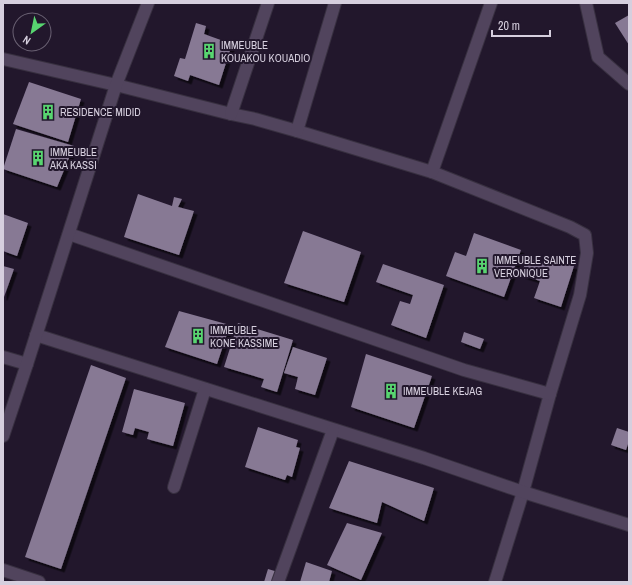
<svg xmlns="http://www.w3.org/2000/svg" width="632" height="585" font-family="'Archivo Narrow',sans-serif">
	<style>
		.building { fill: #877994; filter: url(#shadow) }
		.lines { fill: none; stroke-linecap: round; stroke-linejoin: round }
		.street-casing { stroke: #383040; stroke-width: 14 }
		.street { stroke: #51445d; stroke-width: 12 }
		.labels { text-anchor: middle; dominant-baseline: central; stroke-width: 4; stroke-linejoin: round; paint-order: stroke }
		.poi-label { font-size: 11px; fill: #d6cfde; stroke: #22172c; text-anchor: start }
	</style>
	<defs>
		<filter id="shadow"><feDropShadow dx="3.5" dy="3.5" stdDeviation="0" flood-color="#0009"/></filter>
	</defs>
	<rect width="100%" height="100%" fill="#22172c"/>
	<!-- building -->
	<g class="building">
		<polygon points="629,15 629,45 615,23"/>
		<polygon points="196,23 206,26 204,34 232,44 219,85 190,75 188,81 174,76 180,58 185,59"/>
		<polygon points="29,82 81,99 68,142 13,124"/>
		<polygon points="16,129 74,146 57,187 3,169"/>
		<polygon points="138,194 172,206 174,197 182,199 178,207 194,211 179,255 124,237"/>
		<polygon points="3,214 28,223 17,256 3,251"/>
		<polygon points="303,231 361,252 344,302 284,283"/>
		<polygon points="474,233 521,250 504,297 446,276 455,252 466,256"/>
		<polygon points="527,258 545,263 547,258 574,266 561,307 534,298 540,281 521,275"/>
		<polygon points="383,264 444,285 426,338 391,325 400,301 410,304 413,295 376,282"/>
		<polygon points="3,266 14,269 4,297 3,297"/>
		<polygon points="179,311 230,325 217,364 165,347"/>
		<polygon points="238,323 293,340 277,392 261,387 264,379 224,367"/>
		<polygon points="464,332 484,339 480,349 461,342"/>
		<polygon points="293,347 327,358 315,395 295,389 298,377 284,373"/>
		<polygon points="366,354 432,376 414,428 351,407"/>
		<polygon points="91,365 126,378 61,569 25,557"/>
		<polygon points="134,389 185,403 173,446 147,439 149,432 135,428 133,435 122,432"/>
		<polygon points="258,427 298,440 296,447 300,448 292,477 287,475 285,480 245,467"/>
		<polygon points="617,428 629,432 629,441 626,450 611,445"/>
		<polygon points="349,461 434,488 424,521 382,502 377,523 329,508"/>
		<polygon points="347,523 382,533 361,580 327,565"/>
		<polygon points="306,562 332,571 329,582 300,582"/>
		<polygon points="268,569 278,572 275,582 264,582"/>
	</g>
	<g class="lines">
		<!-- street casing -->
		<g class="street-casing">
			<g id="street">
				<polyline points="586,3 598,57 629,84"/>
				<polyline points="3,59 116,85 231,114 255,119 297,131 432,172 570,227 585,235 587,253 580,295 550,394 523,492 495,582"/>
				<polyline points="231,114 268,3"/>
				<polyline points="297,131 335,3"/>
				<polyline points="432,172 491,3"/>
				<polyline points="69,234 464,370 550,394"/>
				<polyline points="36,335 424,458 523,492 629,525"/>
				<polyline points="3,357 27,364"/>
				<polyline points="3,436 27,364 116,85 148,3"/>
				<polyline points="174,487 205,389"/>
				<polyline points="3,570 39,582"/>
				<polyline points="278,582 333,430"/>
			</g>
		</g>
		<!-- street -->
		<use href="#street" class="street"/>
	</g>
	<!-- icons -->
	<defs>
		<g id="building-bare" transform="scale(1.2)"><path d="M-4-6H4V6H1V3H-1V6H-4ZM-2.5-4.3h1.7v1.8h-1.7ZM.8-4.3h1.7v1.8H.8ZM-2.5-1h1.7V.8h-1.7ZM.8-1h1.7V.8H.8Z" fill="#58d570" stroke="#22172c" stroke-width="2.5" paint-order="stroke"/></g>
	</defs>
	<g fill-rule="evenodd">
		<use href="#building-bare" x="209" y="51"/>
		<use href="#building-bare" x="48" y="112"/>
		<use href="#building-bare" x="38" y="158"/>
		<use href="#building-bare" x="482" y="266"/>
		<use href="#building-bare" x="198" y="336"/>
		<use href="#building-bare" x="391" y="391"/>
	</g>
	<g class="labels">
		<!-- poi labels -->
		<g class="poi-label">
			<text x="221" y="45">IMMEUBLE<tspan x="221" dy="13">KOUAKOU KOUADIO</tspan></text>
			<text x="60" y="112">RESIDENCE MIDID</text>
			<text x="50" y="152">IMMEUBLE<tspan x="50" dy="13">AKA KASSI</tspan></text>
			<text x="494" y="260">IMMEUBLE SAINTE<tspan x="494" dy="13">VERONIQUE</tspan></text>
			<text x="210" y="330">IMMEUBLE<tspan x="210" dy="13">KONE KASSIME</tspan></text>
			<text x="403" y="391">IMMEUBLE KEJAG</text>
		</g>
	</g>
	<!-- border -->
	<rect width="632" height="585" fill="none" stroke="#d6cfde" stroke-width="8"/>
	<!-- north arrow -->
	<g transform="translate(32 32) rotate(213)"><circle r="19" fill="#22172c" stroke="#6a6173"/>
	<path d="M0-3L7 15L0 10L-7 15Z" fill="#58d570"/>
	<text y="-6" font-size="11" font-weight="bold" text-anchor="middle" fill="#d6cfde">N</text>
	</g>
	<!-- scale -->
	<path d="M492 30v6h58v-6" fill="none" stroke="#d6cfde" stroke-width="2"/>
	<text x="498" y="30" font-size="12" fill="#d6cfde" stroke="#22172c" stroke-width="3" paint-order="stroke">20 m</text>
</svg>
